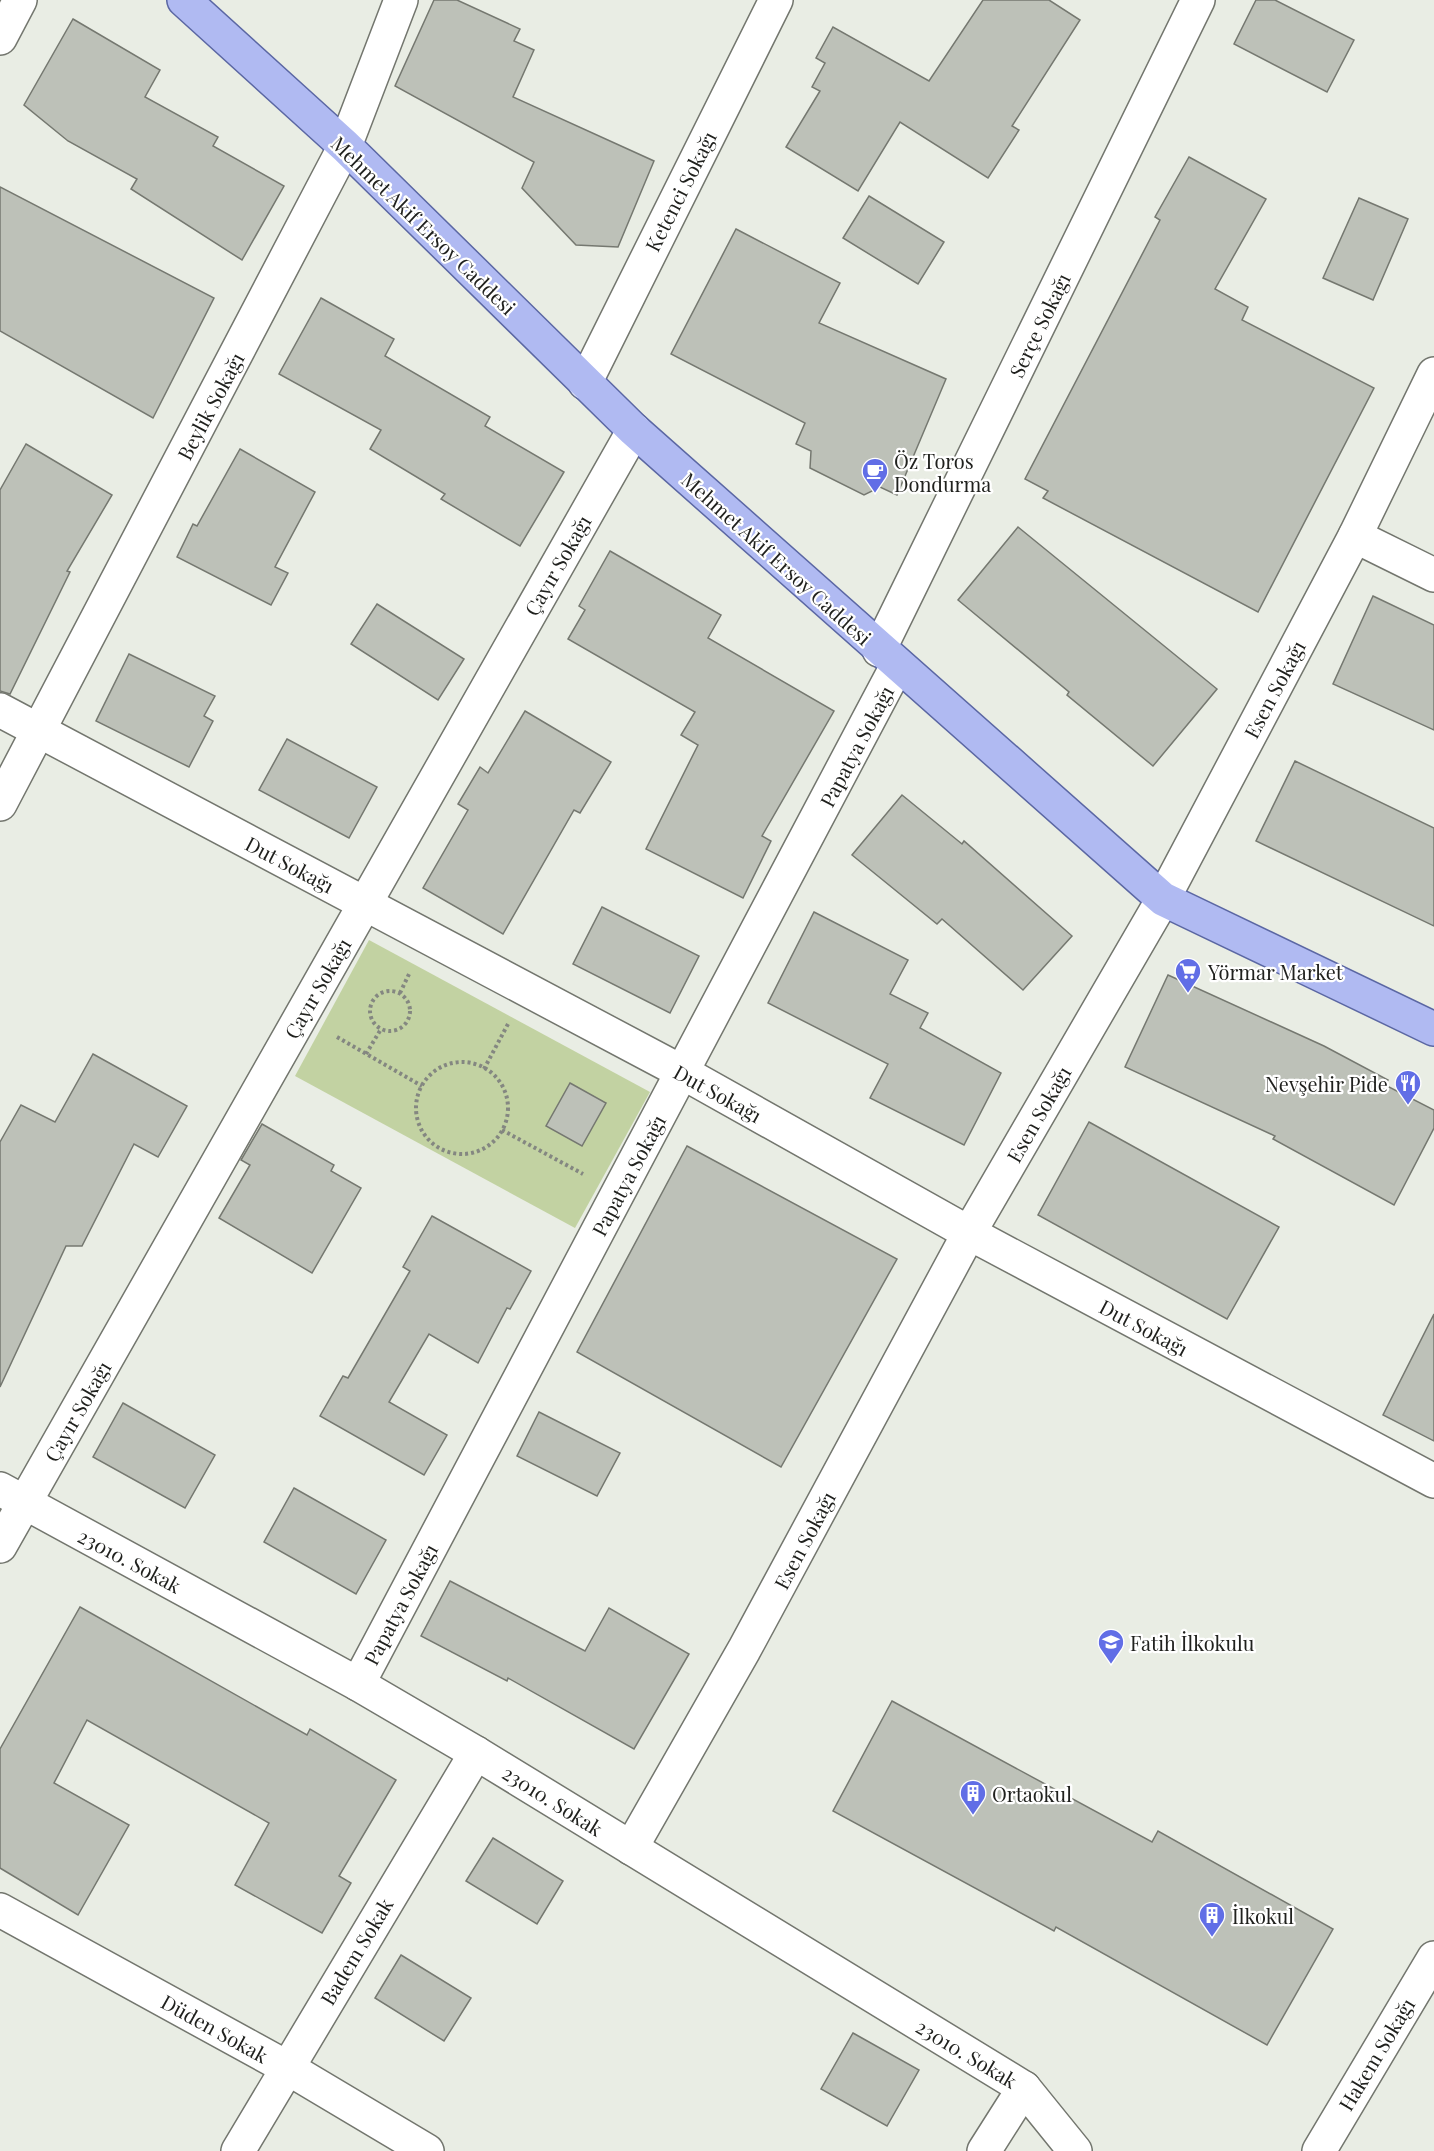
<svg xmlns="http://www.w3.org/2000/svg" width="1434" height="2151" font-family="'Playfair Display',serif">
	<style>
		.green { fill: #c2d2a2 }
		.building { fill: #bdc1b8; stroke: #757870; stroke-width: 1.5 }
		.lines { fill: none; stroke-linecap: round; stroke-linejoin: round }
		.minor-casing { stroke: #73766e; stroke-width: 36 }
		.major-casing { stroke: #5b67a3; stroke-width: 36 }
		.path { stroke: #848781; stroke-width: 4; stroke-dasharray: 3 3; stroke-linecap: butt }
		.minor { stroke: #fff; stroke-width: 33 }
		.major { stroke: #b0baf2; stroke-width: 33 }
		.labels { text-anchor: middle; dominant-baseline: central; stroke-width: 4.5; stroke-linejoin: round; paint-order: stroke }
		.street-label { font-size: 20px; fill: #20211e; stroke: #fff }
		.poi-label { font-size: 20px; fill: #20211e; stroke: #fff; text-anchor: start }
	</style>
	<rect width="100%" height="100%" fill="#e9ede4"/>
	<!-- green -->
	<polygon class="green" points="369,940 650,1092 575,1228 295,1076"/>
	<!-- building -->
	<g class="building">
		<polygon points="434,0 457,0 520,29 514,41 534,50 513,97 654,161 618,247 576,245 522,188 534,162 395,86"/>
		<polygon points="983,0 1049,0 1080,20 1012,126 1019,130 988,178 900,122 858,191 786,147 820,91 812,87 825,63 816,58 833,27 929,81"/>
		<polygon points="1256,0 1275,0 1354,40 1327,92 1234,44"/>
		<polygon points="73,19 160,70 145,97 218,137 213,146 284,186 242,260 131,189 137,179 68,141 24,105"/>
		<polygon points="1189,157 1266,199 1215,289 1248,307 1242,320 1374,388 1258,612 1043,498 1048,491 1025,479 1160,220 1155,217"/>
		<polygon points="0,187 214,298 153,418 0,331"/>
		<polygon points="869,196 944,242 918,284 843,238"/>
		<polygon points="1359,198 1408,219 1373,300 1323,278"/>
		<polygon points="736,229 840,283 819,323 946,379 897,495 880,487 864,495 810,468 811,451 796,444 805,423 671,354"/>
		<polygon points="321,298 394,339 385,356 490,417 485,426 564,472 520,546 441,499 445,494 370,449 381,430 279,374"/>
		<polygon points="26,444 112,495 67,571 70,572 10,694 0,691 0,490"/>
		<polygon points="240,449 315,492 275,567 288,573 271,605 177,557 193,524 197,526"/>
		<polygon points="1018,527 1217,689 1153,766 1067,695 1069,692 958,600"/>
		<polygon points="610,551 721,615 708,638 834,711 762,836 771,841 743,898 646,849 698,745 681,735 695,712 568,639 585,610 579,606"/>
		<polygon points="1373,596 1434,625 1434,730 1333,684"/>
		<polygon points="377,604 464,659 438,700 351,644"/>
		<polygon points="129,654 215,696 204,716 213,721 189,767 96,721"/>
		<polygon points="525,711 611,762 580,813 574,810 503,934 423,888 468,810 458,804 480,767 488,773"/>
		<polygon points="287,739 377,787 349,838 259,790"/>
		<polygon points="1295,761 1434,828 1434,926 1256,841"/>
		<polygon points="902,795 962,844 964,841 1072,936 1023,990 942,919 937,924 852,855"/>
		<polygon points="602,907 699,956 670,1013 573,964"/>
		<polygon points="814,912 908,960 890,994 928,1013 920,1028 1001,1073 964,1145 870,1098 888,1064 768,1003"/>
		<polygon points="1168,975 1324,1046 1388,1080 1385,1085 1434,1110 1434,1128 1394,1205 1273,1139 1275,1136 1125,1067"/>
		<polygon points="93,1054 187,1106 158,1157 134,1144 82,1246 66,1246 0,1387 0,1142 21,1105 55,1122"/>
		<polygon points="570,1083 606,1103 582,1146 546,1126"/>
		<polygon points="1089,1122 1279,1227 1227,1319 1038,1215"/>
		<polygon points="262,1124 334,1165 331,1171 361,1188 312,1273 219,1218 250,1165 241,1160"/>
		<polygon points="687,1146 897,1259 781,1467 577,1352"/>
		<polygon points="432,1216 531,1271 510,1309 507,1308 478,1363 429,1334 389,1402 447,1435 424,1475 320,1416 343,1376 348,1378 410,1271 403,1267"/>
		<polygon points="1434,1314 1434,1441 1383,1415"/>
		<polygon points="123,1403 215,1455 185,1508 93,1457"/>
		<polygon points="539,1412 620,1453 597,1496 517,1456"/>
		<polygon points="294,1488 386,1540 356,1594 264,1542"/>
		<polygon points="450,1581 585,1651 609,1608 689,1654 634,1749 508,1678 507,1681 421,1636"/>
		<polygon points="80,1607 307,1735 310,1729 396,1780 339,1876 351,1883 322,1933 235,1885 269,1823 87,1720 54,1783 129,1825 78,1915 0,1868 0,1749"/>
		<polygon points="892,1701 1152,1842 1158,1831 1333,1929 1267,2045 1056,1927 1054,1931 833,1811"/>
		<polygon points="493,1838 563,1881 537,1924 466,1881"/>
		<polygon points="401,1955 471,1998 444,2041 375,1998"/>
		<polygon points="853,2033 919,2070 887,2126 821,2089"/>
	</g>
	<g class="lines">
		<!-- minor casing -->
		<g class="minor-casing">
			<g id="minor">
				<polyline points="0,38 20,0"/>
				<polyline points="585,383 776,0"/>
				<polyline points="1355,536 1434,575"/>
				<polyline points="879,650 1198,0"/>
				<polyline points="0,710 682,1072 969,1233 1434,1481"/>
				<polyline points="0,804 345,146 401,0"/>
				<polyline points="0,1489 358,1684 476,1753 1024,2088 1075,2151"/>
				<polyline points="0,1546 634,430"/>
				<polyline points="358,1684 897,666"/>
				<polyline points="631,1848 744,1650 969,1233 1163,899 1355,536 1434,374"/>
				<polyline points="0,1910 286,2067 427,2151"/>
				<polyline points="238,2151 476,1753"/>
				<polyline points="984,2151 1024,2088"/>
				<polyline points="1319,2151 1434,1958"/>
			</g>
		</g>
		<!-- major casing -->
		<g class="major-casing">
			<polyline id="major" points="184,0 345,146 634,430 1163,899 1434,1029"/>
		</g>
		<!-- path -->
		<g class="path">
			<circle cx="390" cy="1011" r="20"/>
			<polyline points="400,993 410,972"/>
			<polyline points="337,1037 422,1086"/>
			<polyline points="366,1054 381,1029"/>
			<circle cx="462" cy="1108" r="46"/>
			<polyline points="484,1069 508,1024"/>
			<polyline points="502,1130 583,1174"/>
		</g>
		<!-- minor -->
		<use href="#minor" class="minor"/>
		<!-- major -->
		<use href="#major" class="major"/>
	</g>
	<!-- icons -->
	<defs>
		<g id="cafe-pin" transform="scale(1.35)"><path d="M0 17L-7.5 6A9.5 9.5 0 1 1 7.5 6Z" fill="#616ee6" stroke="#fff"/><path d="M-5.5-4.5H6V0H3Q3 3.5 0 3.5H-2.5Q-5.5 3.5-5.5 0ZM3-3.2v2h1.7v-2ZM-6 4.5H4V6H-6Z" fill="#fff"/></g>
		<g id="supermarket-pin" transform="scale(1.35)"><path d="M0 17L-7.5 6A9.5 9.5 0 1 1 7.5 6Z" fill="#616ee6" stroke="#fff"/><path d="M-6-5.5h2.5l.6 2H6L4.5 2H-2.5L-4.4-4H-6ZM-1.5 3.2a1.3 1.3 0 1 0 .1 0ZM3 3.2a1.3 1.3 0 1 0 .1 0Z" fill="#fff"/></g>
		<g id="restaurant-pin" transform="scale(1.35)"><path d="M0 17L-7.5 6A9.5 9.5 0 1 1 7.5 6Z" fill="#616ee6" stroke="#fff"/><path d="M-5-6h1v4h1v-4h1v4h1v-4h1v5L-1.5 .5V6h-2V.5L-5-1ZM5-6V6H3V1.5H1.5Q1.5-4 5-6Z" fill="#fff"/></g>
		<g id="school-pin" transform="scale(1.35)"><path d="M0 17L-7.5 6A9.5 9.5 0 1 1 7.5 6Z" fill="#616ee6" stroke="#fff"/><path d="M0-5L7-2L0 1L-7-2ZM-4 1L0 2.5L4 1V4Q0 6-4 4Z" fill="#fff"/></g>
		<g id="building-pin" transform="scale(1.35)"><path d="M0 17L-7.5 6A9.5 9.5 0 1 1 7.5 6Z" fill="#616ee6" stroke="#fff"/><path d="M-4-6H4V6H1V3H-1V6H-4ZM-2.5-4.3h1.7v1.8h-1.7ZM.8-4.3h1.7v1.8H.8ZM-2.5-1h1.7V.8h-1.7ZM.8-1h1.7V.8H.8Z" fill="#fff"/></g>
	</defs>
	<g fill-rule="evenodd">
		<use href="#cafe-pin" x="875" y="471"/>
		<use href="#supermarket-pin" x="1188" y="971"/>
		<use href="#restaurant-pin" x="1408" y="1083"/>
		<use href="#school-pin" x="1111" y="1642"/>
		<use href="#building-pin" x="973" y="1793"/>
		<use href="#building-pin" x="1212" y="1915"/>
	</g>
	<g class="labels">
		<!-- street labels -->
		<g class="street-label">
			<text transform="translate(680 191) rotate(-63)">Ketenci Sokağı</text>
			<text transform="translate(424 225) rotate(44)">Mehmet Akif Ersoy Caddesi</text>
			<text transform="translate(1039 325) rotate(-64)">Serçe Sokağı</text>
			<text transform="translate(210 406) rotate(-62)">Beylik Sokağı</text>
			<text transform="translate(777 558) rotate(42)">Mehmet Akif Ersoy Caddesi</text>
			<text transform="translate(557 565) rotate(-60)">Çayır Sokağı</text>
			<text transform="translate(1274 689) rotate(-62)">Esen Sokağı</text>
			<text transform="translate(856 746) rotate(-62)">Papatya Sokağı</text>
			<text transform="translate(290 864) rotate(28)">Dut Sokağı</text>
			<text transform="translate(317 988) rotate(-60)">Çayır Sokağı</text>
			<text transform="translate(718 1093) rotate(29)">Dut Sokağı</text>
			<text transform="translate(1038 1114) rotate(-60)">Esen Sokağı</text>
			<text transform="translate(628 1175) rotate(-62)">Papatya Sokağı</text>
			<text transform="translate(1144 1327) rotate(28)">Dut Sokağı</text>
			<text transform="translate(77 1411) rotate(-60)">Çayır Sokağı</text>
			<text transform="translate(804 1540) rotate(-62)">Esen Sokağı</text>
			<text transform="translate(130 1560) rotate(28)">23010. Sokak</text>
			<text transform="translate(400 1604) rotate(-62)">Papatya Sokağı</text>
			<text transform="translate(553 1800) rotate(32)">23010. Sokak</text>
			<text transform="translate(356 1951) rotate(-59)">Badem Sokak</text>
			<text transform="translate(215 2028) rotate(29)">Düden Sokak</text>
			<text transform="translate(967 2053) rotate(31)">23010. Sokak</text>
			<text transform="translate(1376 2054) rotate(-59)">Hakem Sokağı</text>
		</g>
		<!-- poi labels -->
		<g class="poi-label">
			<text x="894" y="460">Öz Toros<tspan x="894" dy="23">Dondurma</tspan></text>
			<text x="1208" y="971">Yörmar Market</text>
			<text x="1388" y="1083" text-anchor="end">Nevşehir Pide</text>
			<text x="1130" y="1642">Fatih İlkokulu</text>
			<text x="992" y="1793">Ortaokul</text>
			<text x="1232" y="1915">İlkokul</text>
		</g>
	</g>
</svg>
